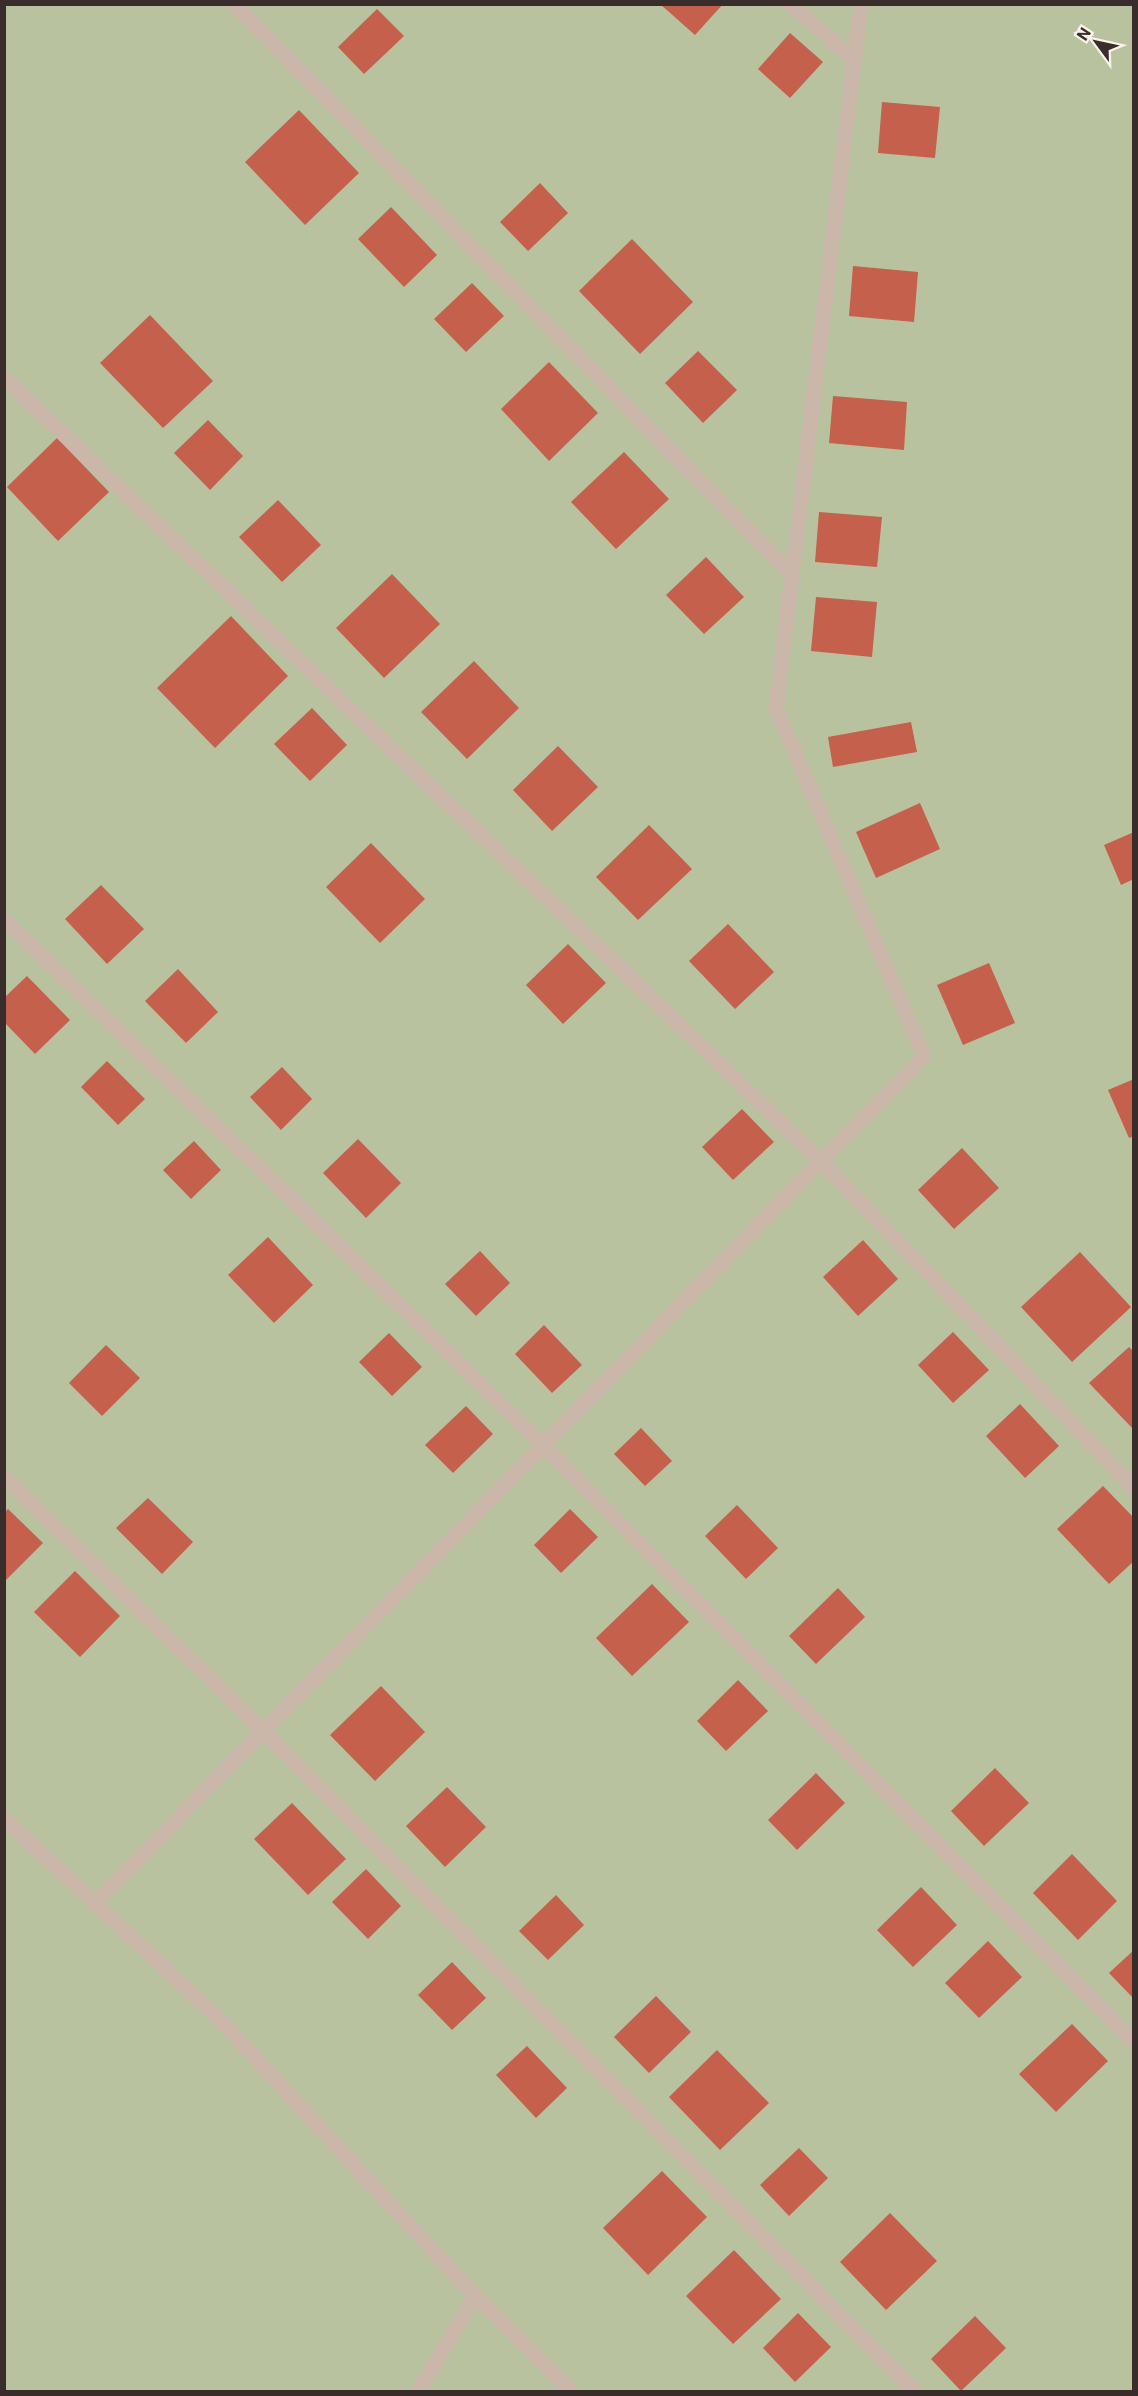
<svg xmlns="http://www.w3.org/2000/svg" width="1138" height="2396" font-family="Roboto,sans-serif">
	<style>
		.green { fill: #b8c29f }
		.building { fill: #c4604b }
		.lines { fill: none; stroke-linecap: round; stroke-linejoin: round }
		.service { stroke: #cbb7aa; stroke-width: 15 }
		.minor { stroke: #cbb7aa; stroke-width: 15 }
	</style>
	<rect width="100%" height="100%" fill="#f2e8df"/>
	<!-- green -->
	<polygon class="green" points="5,5 1133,5 1133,2391 5,2392"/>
	<!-- building -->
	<g class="building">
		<polygon points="660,4 723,4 695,35"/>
		<polygon points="377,9 404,36 364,74 338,47"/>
		<polygon points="790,33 823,62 790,98 758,69"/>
		<polygon points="882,102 940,107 935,158 878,153"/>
		<polygon points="299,110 359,173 305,225 245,162"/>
		<polygon points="540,183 568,213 528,251 500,222"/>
		<polygon points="391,207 437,255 404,287 358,239"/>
		<polygon points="632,239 693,302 640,354 579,291"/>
		<polygon points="853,266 918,272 914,322 849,316"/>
		<polygon points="472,283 504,316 466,352 434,319"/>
		<polygon points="150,315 213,381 163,428 100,363"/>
		<polygon points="698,351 737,390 703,423 665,383"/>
		<polygon points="549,362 598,413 549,461 501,409"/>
		<polygon points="833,396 907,402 904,450 829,443"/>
		<polygon points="208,420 243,456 210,490 174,453"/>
		<polygon points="57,438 109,492 58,541 7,487"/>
		<polygon points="624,452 669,499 616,549 571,502"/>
		<polygon points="278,500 321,545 282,582 239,537"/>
		<polygon points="819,512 882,517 877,567 815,562"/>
		<polygon points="706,557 744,597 704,634 666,595"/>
		<polygon points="392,574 440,624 384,678 336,628"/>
		<polygon points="816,597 877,602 872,657 811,651"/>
		<polygon points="231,616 288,676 215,748 157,688"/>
		<polygon points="474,661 519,708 467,759 421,712"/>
		<polygon points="312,708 347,745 310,781 274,744"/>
		<polygon points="911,722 917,752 833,767 828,737"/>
		<polygon points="558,746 598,787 552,831 513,790"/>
		<polygon points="920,803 940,849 876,878 856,832"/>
		<polygon points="649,825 692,869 638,920 596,877"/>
		<polygon points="1134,832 1134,879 1121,885 1104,845"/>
		<polygon points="371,843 425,899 380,943 326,887"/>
		<polygon points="101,885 144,929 107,964 65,919"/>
		<polygon points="728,924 774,972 735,1009 689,961"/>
		<polygon points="568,944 606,983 563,1024 526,985"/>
		<polygon points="989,963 1015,1023 963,1045 937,985"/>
		<polygon points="178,969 218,1012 186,1043 145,1001"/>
		<polygon points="27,976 70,1020 35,1054 4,1022 4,998"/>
		<polygon points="107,1061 145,1099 118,1125 81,1087"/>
		<polygon points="282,1067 312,1099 281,1130 250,1097"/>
		<polygon points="1134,1079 1134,1136 1129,1138 1108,1090"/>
		<polygon points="742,1109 774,1142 733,1180 702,1147"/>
		<polygon points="358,1139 401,1183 366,1218 323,1173"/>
		<polygon points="194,1141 221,1170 191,1199 163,1170"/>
		<polygon points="962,1148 999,1188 954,1229 918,1190"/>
		<polygon points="268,1237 313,1285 274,1323 228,1275"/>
		<polygon points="863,1240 898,1279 858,1316 823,1277"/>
		<polygon points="480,1251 510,1283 476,1316 445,1284"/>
		<polygon points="1080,1252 1131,1307 1072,1362 1021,1307"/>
		<polygon points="544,1325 582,1365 552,1393 515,1354"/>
		<polygon points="953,1332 989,1370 953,1403 918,1365"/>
		<polygon points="389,1333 422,1367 392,1396 359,1362"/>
		<polygon points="106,1345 140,1378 102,1416 69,1383"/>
		<polygon points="1129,1347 1134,1352 1134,1430 1089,1383"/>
		<polygon points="1020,1404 1059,1446 1025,1478 986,1436"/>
		<polygon points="466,1406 493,1434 453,1473 425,1445"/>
		<polygon points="641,1428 672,1461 645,1486 614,1454"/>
		<polygon points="1103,1486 1134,1518 1134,1561 1109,1584 1057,1529"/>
		<polygon points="148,1498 193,1542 162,1574 116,1528"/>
		<polygon points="737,1505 778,1548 746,1579 705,1536"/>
		<polygon points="8,1509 43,1543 4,1582 4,1513"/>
		<polygon points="570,1509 598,1537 561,1573 534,1545"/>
		<polygon points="75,1571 120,1616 80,1657 34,1612"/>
		<polygon points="652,1584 689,1622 632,1676 596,1638"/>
		<polygon points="838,1588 865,1617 816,1664 789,1636"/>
		<polygon points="738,1680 768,1711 726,1751 697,1721"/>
		<polygon points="381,1686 425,1732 375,1781 330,1735"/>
		<polygon points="995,1768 1029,1803 984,1846 951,1811"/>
		<polygon points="816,1773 845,1803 797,1850 768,1820"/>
		<polygon points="447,1787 486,1827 445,1867 406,1826"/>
		<polygon points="292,1803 346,1859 308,1895 254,1839"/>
		<polygon points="1072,1854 1117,1901 1078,1940 1033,1893"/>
		<polygon points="366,1869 401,1906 368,1939 332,1902"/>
		<polygon points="921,1887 957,1925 913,1967 877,1930"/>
		<polygon points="556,1895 584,1925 548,1960 519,1931"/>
		<polygon points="988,1941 1022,1977 979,2018 945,1983"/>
		<polygon points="1134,1950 1134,1999 1109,1973"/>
		<polygon points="452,1962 486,1998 452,2030 418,1995"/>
		<polygon points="656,1996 691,2032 649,2073 614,2037"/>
		<polygon points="1072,2024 1108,2061 1056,2112 1019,2074"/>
		<polygon points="527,2046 567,2088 536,2118 496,2075"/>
		<polygon points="717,2050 769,2103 720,2150 669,2097"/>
		<polygon points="799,2148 828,2178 789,2216 760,2185"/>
		<polygon points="662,2171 707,2217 648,2275 603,2228"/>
		<polygon points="890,2213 937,2261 886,2310 840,2262"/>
		<polygon points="734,2250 781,2299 733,2344 686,2296"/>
		<polygon points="798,2313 831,2347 795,2382 763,2348"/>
		<polygon points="975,2316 1006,2348 961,2391 931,2359"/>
	</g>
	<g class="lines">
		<!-- service -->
		<g class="service">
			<polyline points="234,4 792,575"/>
			<polyline points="790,4 854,59"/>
			<polyline points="4,377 821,1161 1134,1488"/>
			<polyline points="4,919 543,1445 1134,2042"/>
			<polyline points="4,1476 263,1731 916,2392"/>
			<polyline points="95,1903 924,1056 776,708 861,4"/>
			<polyline points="418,2392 475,2296"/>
		</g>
		<!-- minor -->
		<polyline class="minor" points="4,1818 222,2022 475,2296 572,2392"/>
	</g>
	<!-- border -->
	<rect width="1138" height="2396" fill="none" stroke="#382d2a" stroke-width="12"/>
	<!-- north arrow -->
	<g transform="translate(1096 42) rotate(303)" stroke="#faf2eb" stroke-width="4.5" paint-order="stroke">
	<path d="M0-4.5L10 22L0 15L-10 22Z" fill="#382d2a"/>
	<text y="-9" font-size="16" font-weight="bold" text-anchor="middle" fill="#382d2a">N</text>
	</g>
</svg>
